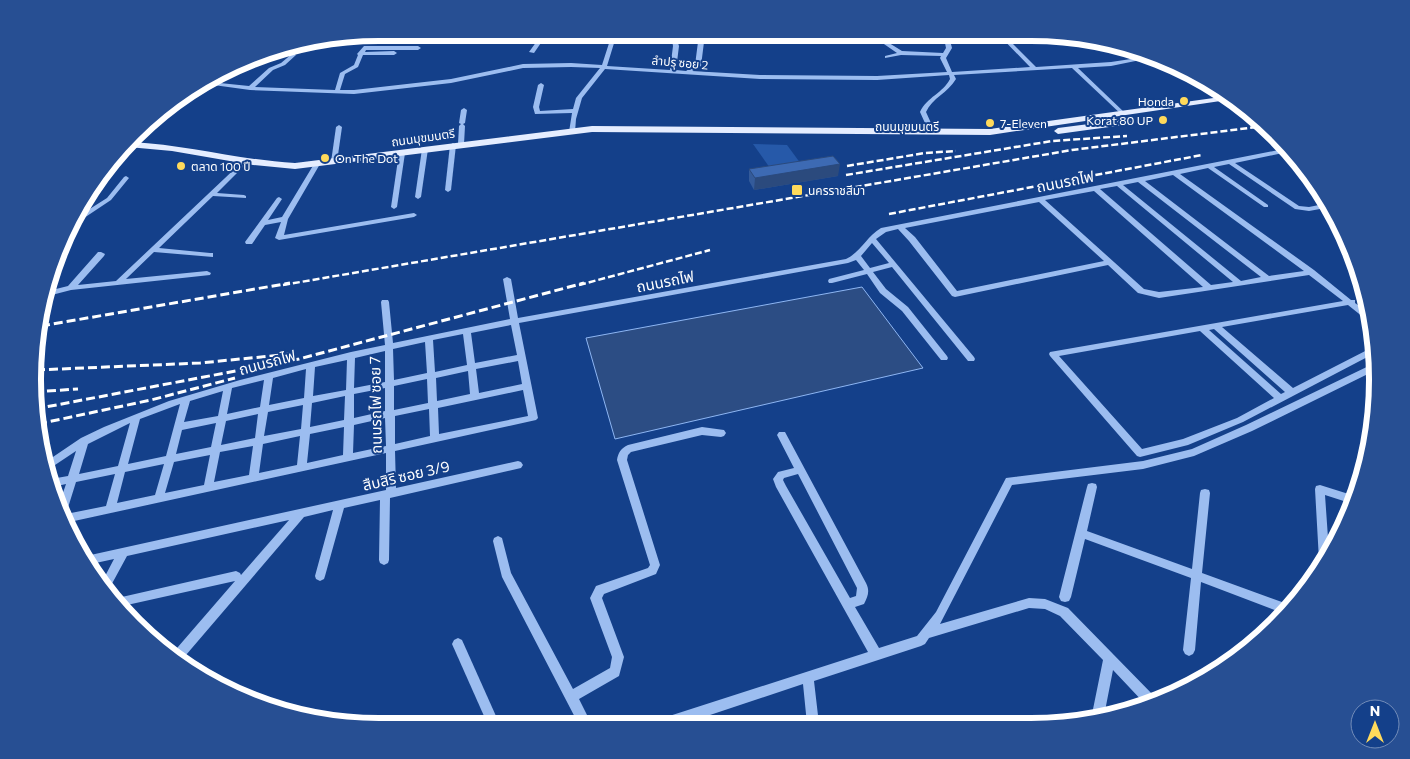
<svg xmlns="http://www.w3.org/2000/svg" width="1410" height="759" font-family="Commissioner,'Noto Sans Thai',sans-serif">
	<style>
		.green { fill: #2659a9 }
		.water { fill: #2c4d84; stroke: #8eb6f3 }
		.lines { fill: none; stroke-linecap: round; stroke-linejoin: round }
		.minor { fill: #9cbdf0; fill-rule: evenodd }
		.major { fill: #e5edff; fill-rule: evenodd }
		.rail-far1 { stroke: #fff; stroke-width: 2.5; stroke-dasharray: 7 3; stroke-linecap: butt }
		.rail { stroke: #fff; stroke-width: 3; stroke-dasharray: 9 4; stroke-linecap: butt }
		.wall { fill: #345b9a }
		.shaded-wall { fill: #2b4a7d }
		.building { fill: #3d6ab3; stroke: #2b4a7d }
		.poi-dot { fill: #ffda5b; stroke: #14408a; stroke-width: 2 }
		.labels { text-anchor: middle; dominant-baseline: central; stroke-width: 4; stroke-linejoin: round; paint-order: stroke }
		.far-street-label { font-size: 12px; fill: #fff; stroke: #14408a }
		.far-poi-label { font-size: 12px; fill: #fff; stroke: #14408a; text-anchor: start }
		.street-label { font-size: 15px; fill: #fff; stroke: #14408a }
		.rim { fill: none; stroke: #fff; stroke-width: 6 }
	</style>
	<rect width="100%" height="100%" fill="#14408a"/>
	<!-- green -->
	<polygon class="green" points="753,144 787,145 801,164 770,168"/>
	<!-- water -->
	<polygon class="water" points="862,287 923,368 615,439 586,338"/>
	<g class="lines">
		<!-- minor -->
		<g class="minor">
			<polygon points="422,33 510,33 511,34 509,35 420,35 420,34"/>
			<path d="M 613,33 L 617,33 L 616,36 L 676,37 L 679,46 L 676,70 L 686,71 L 695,65 L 698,42 L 706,33 L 711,33 L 704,42 L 701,66 L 692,71 L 760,75 L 877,76 L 947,72 L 940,58 L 941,56 L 901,55 L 885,58 L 885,56 L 897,53 L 868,33 L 873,33 L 902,51 L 943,53 L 946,48 L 943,33 L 948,33 L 952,48 L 946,58 L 952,72 L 1030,67 L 997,33 L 1002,33 L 1036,67 L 1111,62 L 1151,56 L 1155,57 L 1111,66 L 1078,68 L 1125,113 L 1126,114 L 1123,116 L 1072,68 L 954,75 L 956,79 C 948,93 932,98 926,112 L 935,132 L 932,134 L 929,132 L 920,112 C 927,97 943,93 950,79 L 949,75 L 877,80 L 760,79 L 605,69 L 582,98 L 576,119 L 575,132 L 572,134 L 569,132 L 572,113 L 535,114 L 533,107 L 538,85 L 541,83 L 544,85 L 539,107 L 540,111 L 573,109 L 576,98 L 600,68 L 571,67 L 523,68 L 451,83 L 354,94 L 250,90 L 206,84 L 210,82 L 249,86 L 269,68 L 281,63 L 293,53 L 296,55 L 285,65 L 273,70 L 255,87 L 335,90 L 340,73 L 354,65 L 358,55 L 357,54 L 364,46 L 418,46 L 421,48 L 418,50 L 366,50 L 365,52 L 394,51 L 397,53 L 394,55 L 363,55 L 358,67 L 345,74 L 340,90 L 354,90 L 451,79 L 523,64 L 571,63 L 602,65 L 611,37 L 545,37 L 534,53 L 529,52 L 542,34 L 612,34 ZM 615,40 L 672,40 L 673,46 L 670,70 L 607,66 Z"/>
			<polygon points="464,108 467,110 465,123 463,124 465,126 464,144 461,146 458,144 459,126 461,124 459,123 461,110"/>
			<polygon points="339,125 342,127 337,162 334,164 331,162 336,127"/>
			<polygon points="453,143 456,145 451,190 448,192 445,190 450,145"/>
			<polygon points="425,147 428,149 421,197 418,199 415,197 422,149"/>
			<path d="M 1289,148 L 1292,151 L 1235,163 L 1299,206 L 1309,207 L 1329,203 L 1331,207 L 1309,211 L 1295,209 L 1229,164 L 1214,167 L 1268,205 L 1268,207 L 1264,207 L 1208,168 L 1180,174 L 1314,270 L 1351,300 L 1355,300 L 1355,303 L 1370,314 L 1372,322 L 1368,321 L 1348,305 L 1222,327 L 1293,388 L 1375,346 L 1375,353 L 1243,422 L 1188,445 L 1140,457 L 1137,456 L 1050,356 L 1049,354 L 1050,352 L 1343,301 L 1309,275 L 1159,298 L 1138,293 L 1108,265 L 955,297 L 952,296 L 909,241 L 898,229 L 886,232 L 876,239 L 974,357 L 975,359 L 974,361 L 968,361 L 892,267 L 873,272 L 886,289 L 908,307 L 947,356 L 948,358 L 947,360 L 941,360 L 902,311 L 880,293 L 867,274 L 832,283 L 829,283 L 828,281 L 829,279 L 864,270 L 856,260 L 848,263 L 519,323 L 538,418 L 536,420 L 395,451 L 396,488 L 518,461 L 521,462 L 523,465 L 521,468 L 390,498 L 389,560 L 388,563 L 384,565 L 380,563 L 379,560 L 380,500 L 344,508 L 325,576 L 324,579 L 320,581 L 316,579 L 315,576 L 333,510 L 304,517 L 180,662 L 170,656 L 171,655 L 235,581 L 118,607 L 113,599 L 236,571 L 240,573 L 241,575 L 289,520 L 127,556 L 108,591 L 102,582 L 114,559 L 91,564 L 86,556 L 386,490 L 386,453 L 65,523 C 54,505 60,503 66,484 L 53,487 L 51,479 L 68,476 L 76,451 L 49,469 L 47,461 L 81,438 L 104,427 L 169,401 L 240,380 L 351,352 L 385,345 L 381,302 L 382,300 L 388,300 L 389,302 L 393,343 L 510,319 L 503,279 L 507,277 L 511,279 L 518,318 L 846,259 C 861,252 867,236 881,228 ZM 1173,175 L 1304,271 L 1269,276 L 1145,181 ZM 1138,182 L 1261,277 L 1241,281 L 1123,185 ZM 1117,186 L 1233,282 L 1211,285 L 1100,189 ZM 1094,191 L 1203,287 L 1159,292 L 1144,289 L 1045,200 ZM 1039,202 L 1104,261 L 957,291 L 915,237 L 905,228 ZM 872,243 L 889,263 L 870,268 L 861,256 ZM 511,325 L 517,355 L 475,363 L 471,333 ZM 1214,329 L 1285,392 L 1281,394 L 1209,330 ZM 1200,331 L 1274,398 L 1237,418 L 1183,439 L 1142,449 L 1059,356 ZM 463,334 L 467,365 L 435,372 L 433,340 ZM 425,342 L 427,373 L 394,380 L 393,349 ZM 385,351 L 385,382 L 354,388 L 355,358 ZM 347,360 L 346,390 L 313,396 L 315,367 ZM 518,361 L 522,384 L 479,393 L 476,369 ZM 306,369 L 304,398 L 269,405 L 273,378 ZM 468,371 L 470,394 L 437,401 L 436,378 ZM 427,379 L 428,403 L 394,410 L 394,386 ZM 264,380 L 260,407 L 227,414 L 232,388 ZM 385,388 L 385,411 L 354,418 L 354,394 ZM 523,390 L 528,416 L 439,434 L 438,408 ZM 223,391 L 218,416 L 184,422 L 190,401 ZM 345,396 L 344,420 L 310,427 L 312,403 ZM 180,404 L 166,456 L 128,464 L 140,419 ZM 303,405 L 301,429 L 264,436 L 268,412 ZM 429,409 L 430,436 L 395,444 L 395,416 ZM 258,414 L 255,438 L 221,445 L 226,421 ZM 385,418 L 386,446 L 353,453 L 354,425 ZM 130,423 L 118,466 L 79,474 L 88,444 ZM 216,423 L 211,447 L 176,454 L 182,430 ZM 344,427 L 343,455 L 307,463 L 310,434 ZM 300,436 L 297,465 L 259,473 L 263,444 ZM 253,446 L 249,475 L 214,482 L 220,452 ZM 210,455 L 204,485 L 165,493 L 174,462 ZM 164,464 L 155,495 L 117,503 L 125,472 ZM 115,474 L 106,506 L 66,514 L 76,482 Z"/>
			<polygon points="402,151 405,153 397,207 394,209 391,207 399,153"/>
			<polygon points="245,160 248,162 217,193 244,195 246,196 246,198 213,196 159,248 210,253 213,253 213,257 154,252 126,279 207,271 211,273 210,275 71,290 44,297 44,292 68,286 98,252 101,252 105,254 104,256 78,285 116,281 243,161"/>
			<polygon points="317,162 320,164 288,219 284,235 414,213 417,215 414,217 279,240 275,238 281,222 265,225 252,244 246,244 245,242 277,198 279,197 282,199 268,220 282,217 314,164"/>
			<polygon points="126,176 129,178 111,200 78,222 75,223 77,217 107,198 124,177"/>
			<path d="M 1375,363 L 1376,370 L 1252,431 L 1194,456 L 1143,469 L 1012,485 L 940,624 L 1029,598 L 1045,599 L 1068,608 L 1157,699 L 1158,701 L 1146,705 L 1113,670 L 1104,716 L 1091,719 L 1103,660 L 1060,616 L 1045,609 L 1029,608 L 929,638 L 925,644 L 921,646 L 814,681 L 819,724 L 807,724 L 803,684 L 680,725 L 654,725 L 656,721 L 660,719 L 868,652 L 776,487 L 773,479 L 778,472 L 794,468 L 777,435 L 779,432 L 785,432 L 866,583 C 870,591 868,596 864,604 L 855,607 L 879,648 L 917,636 L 936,612 L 1006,478 L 1143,461 L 1192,449 L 1246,425 ZM 798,474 L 857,588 L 856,596 L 850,598 L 786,486 L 783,480 L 784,478 Z"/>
			<path d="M 702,427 L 724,430 L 726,433 L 724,436 L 721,437 L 702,435 L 631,452 L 628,455 L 627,460 L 660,565 L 656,574 L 604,594 L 602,598 L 624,657 L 619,676 L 579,699 L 592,725 L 579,725 L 502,577 L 493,541 L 494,538 L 498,536 L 502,538 L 511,573 L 573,689 L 610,668 L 612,657 L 590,598 L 596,586 L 648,568 L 650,565 L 617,460 C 618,453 621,448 628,445 Z"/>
			<polygon points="1092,483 1096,484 1097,487 1087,531 1192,569 1200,493 1201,490 1205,489 1209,490 1210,493 1202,573 1293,606 1285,614 1201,582 1195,650 1193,654 1189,656 1185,654 1183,650 1191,578 1085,539 1071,597 1069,601 1065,602 1061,601 1059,597 1087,487 1088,484"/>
			<polygon points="1320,485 1355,496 1353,504 1325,495 1329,552 1321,564 1319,560 1315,489 1316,486"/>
			<polygon points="458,638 462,640 500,725 488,725 452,644 454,640"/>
		</g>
		<!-- major -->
		<g class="major">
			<path d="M 1228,96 L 1234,99 L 990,135 L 592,132 L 295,169 L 253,165 L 172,151 L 128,147 L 132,142 C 187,145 240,160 295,163 L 592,126 L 990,129 Z"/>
			<polygon points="1128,119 1132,122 1131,124 1058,134 1054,131 1058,128"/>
		</g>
		<!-- rail-far1 -->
		<g class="rail-far1">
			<polyline points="847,166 925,153 956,151"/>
			<polyline points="846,175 1052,141 1127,136"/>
			<polyline points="889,214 1202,155"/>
			<polyline points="283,285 1072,150 1265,126"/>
			<polyline points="579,285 710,250"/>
		</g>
		<!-- rail -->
		<g class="rail">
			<polyline points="41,326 290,283"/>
			<polyline points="36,370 200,363 291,354"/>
			<polyline points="34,392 78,389"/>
			<polyline points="35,409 299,359 584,283"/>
			<polyline points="38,424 151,400 235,378"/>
		</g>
	</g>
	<!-- wall -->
	<polygon class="wall" points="749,169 838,176 754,190 749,181"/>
	<!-- shaded-wall -->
	<polygon class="shaded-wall" points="840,164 838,176 754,190 755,178"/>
	<!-- building -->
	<polygon class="building" points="833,156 840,164 755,178 749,169"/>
	<!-- markers -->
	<g class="poi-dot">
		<circle cx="1184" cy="101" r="5"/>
		<circle cx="1163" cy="120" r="5"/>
		<circle cx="990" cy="123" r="5"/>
		<circle cx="325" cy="158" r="5"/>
		<circle cx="181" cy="166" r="5"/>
		<rect x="791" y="184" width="12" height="12" rx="2.5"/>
	</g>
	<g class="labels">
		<!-- far-street labels -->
		<g class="far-street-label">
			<text transform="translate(680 62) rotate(5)">ลำปรุ ซอย 2</text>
			<text x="907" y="126">ถนนมุขมนตรี</text>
			<text transform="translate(423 137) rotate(-8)">ถนนมุขมนตรี</text>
		</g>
		<!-- far-poi labels -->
		<g class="far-poi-label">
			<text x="1174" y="101" text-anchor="end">Honda</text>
			<text x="1153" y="120" text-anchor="end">Korat 80 UP</text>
			<text x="1000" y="123">7-Eleven</text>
			<text x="335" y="158">On The Dot</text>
			<text x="191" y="166">ตลาด 100 ปี</text>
			<text x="808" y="190">นครราชสีมา</text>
		</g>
		<!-- street labels -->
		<g class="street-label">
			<text transform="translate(1065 181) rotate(-11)">ถนนรถไฟ</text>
			<text transform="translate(665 281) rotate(-11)">ถนนรถไฟ</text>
			<text transform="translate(267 362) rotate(-15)">ถนนรถไฟ</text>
			<text transform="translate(375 405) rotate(-91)">ถนนรถไฟ ซอย 7</text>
			<text transform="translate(406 475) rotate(-13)">สืบสิริ ซอย 3/9</text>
		</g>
	</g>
	<!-- crop -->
	<path d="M0 0H1410V759H0ZM379 41H1031A338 338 0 0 1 1369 379V380A338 338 0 0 1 1031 718H379A338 338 0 0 1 41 380V379A338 338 0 0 1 379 41Z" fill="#274f93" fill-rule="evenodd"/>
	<path class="rim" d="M379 41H1031A338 338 0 0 1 1369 379V380A338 338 0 0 1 1031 718H379A338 338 0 0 1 41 380V379A338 338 0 0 1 379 41Z"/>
	<!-- north arrow -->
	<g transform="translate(1375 724)"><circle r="24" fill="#14408a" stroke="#728cb9"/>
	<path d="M0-4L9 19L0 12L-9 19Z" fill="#ffda5b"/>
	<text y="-8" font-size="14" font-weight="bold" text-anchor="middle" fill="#ffffff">N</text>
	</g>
</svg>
